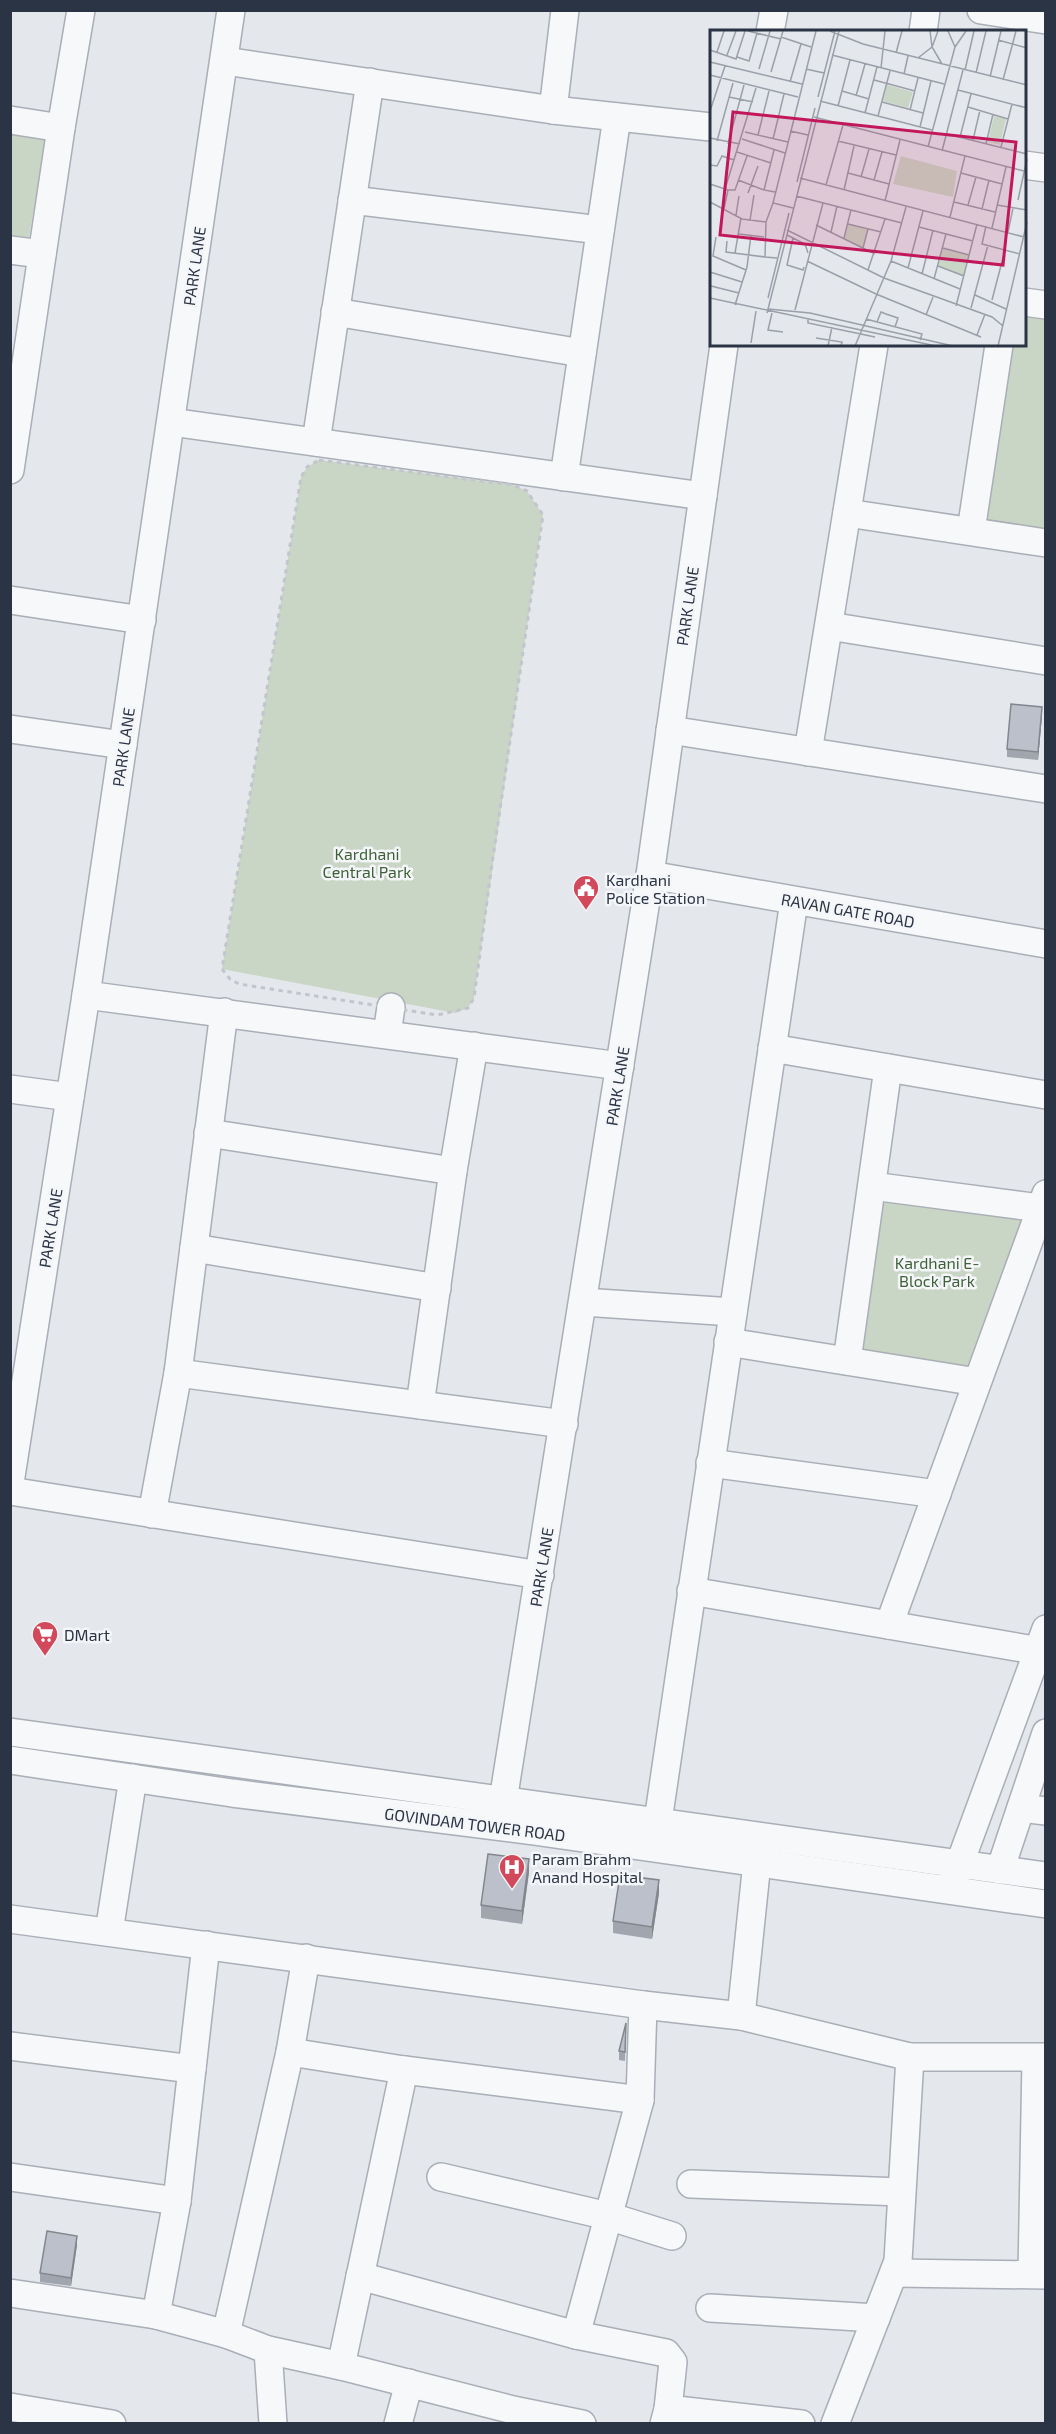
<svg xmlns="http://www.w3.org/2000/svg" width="1056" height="2434" font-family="'Exo 2',sans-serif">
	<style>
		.green { fill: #c9d6c5 }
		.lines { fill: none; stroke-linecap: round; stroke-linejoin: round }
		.minor-casing { stroke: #a9aeb7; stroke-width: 30 }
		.path { stroke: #c2c5cb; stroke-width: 3; stroke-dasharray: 4.5 4.5; stroke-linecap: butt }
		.minor { stroke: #f7f8fa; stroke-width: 27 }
		.wall { fill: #a1a5ae }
		.shaded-wall { fill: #83868d }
		.building { fill: #bbc0ca; stroke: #83868d; stroke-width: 1.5 }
		.labels { text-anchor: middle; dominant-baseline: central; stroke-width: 5; stroke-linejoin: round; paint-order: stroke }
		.street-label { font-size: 16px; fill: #2b3445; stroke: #f4f6f9 }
		.park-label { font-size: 16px; fill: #3f6138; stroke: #f4f6f9 }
		.poi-label { font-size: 16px; fill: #2b3445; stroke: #f4f6f9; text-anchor: start }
		.inset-road { fill: none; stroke: #9a9fa9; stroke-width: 1.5 }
		.view { fill: #c2185b; fill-opacity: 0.15; stroke: #c2185b; stroke-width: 3 }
		.inset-edge { fill: none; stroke: #2b3445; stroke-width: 3 }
	</style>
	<rect width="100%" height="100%" fill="#e4e7ec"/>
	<!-- green -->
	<g class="green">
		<polygon points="10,132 46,138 29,237 11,235"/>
		<polygon points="1025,302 1045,305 1045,543 971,531 999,345 1024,345"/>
		<polygon points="319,460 513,485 527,491 543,515 474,998 468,1008 455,1013 222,969 301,477 307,467"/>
		<polygon points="872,1186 1040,1208 977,1382 847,1361"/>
	</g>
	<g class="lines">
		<!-- minor casing -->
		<g class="minor-casing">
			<g id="minor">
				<polyline points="981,10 1046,20"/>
				<polyline points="770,32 774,10"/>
				<polyline points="923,32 926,10"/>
				<polyline points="225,61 553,110 711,127"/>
				<polyline points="553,110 565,10"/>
				<polyline points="10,120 61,128"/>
				<polyline points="1024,165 1046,168"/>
				<polyline points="352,200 600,230"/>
				<polyline points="10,250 42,254"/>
				<polyline points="1024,302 1046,305"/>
				<polyline points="335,312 582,353"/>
				<polyline points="171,422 703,496"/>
				<polyline points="316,442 370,82"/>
				<polyline points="10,470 61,128 81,10"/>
				<polyline points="564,477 617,117"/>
				<polyline points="847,513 1046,543"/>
				<polyline points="971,531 999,345"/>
				<polyline points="10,600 142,620"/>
				<polyline points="829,626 1046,661"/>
				<polyline points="10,729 123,745"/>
				<polyline points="670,730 1046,789"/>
				<polyline points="808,752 874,345"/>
				<polyline points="650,875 1046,944"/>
				<polyline points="86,995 620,1066"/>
				<polyline points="387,1034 391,1007"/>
				<polyline points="772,1048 1046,1095"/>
				<polyline points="10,1089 70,1097"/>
				<polyline points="208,1133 453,1171"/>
				<polyline points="872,1186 1040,1208"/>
				<polyline points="194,1248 437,1288"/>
				<polyline points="583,1302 733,1312"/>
				<polyline points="728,1342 977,1382"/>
				<polyline points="847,1361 888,1068"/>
				<polyline points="178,1373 564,1424"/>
				<polyline points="420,1405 453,1171 474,1046"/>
				<polyline points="710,1463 937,1494"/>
				<polyline points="10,1483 86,995 231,10"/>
				<polyline points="10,1491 540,1575"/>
				<polyline points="152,1514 178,1373 224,1012"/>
				<polyline points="691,1591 1046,1652"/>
				<polyline points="889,1625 1046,1194"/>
				<polyline points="10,1732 1046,1876"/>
				<polyline points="10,1760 232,1793 535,1831 1046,1904"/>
				<polyline points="1021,1808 1046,1811"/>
				<polyline points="658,1821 794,901"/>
				<polyline points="499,1826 650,875 724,345"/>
				<polyline points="1000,1870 1046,1733"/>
				<polyline points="954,1879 1046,1629"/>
				<polyline points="10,1919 643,2005 741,2016 757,1862 761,1843"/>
				<polyline points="109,1932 133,1778"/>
				<polyline points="741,2016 910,2057 898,2261 835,2424"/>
				<polyline points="10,2046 192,2069"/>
				<polyline points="290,2052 404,2070 640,2100 643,2005"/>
				<polyline points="910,2057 1046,2057"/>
				<polyline points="10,2177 177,2201"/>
				<polyline points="441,2177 608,2216 672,2236"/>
				<polyline points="691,2184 901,2192"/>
				<polyline points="894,2273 1046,2275"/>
				<polyline points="1032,2273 1036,2059"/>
				<polyline points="360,2276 576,2335 666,2353 673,2362 668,2409"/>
				<polyline points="10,2293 156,2315 226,2334 268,2350 341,2366 513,2410 582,2424"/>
				<polyline points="710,2308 876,2318"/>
				<polyline points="156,2315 177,2201 206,1945"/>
				<polyline points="226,2334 290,2052 306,1958"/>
				<polyline points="576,2335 640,2100"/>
				<polyline points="268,2350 273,2424"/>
				<polyline points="341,2366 404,2070"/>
				<polyline points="10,2407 112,2424"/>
				<polyline points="398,2424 409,2383"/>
				<polyline points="664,2424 668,2409 801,2424"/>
			</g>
		</g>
		<!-- path -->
		<polygon class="path" points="319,460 513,485 527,491 543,515 492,864 474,998 468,1008 437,1015 239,984 230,979 222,969 301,477 307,467"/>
		<!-- minor -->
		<use href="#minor" class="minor"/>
	</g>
	<!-- wall -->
	<g class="wall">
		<polygon points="1042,715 1038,760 1007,757 1007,749"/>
		<polygon points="529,1872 522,1924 481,1918 481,1905"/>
		<polygon points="659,1893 652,1939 613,1933 613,1921"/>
		<polygon points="626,2023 625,2061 619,2060 619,2051"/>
		<polygon points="77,2245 71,2286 40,2282 40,2273"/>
	</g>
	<!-- shaded-wall -->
	<g class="shaded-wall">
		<polygon points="1042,707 1042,715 1038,760 1038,752"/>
		<polygon points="529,1859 529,1872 522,1924 522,1911"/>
		<polygon points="659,1880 659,1893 652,1939 652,1927"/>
		<polygon points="77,2236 77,2245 71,2286 71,2278"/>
	</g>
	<!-- building -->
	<g class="building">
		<polygon points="1011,704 1042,707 1038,752 1007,749"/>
		<polygon points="488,1854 529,1859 522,1911 481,1905"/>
		<polygon points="620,1875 659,1880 652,1927 613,1921"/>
		<polygon points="626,2023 625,2052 619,2051"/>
		<polygon points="47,2231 77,2236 71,2278 40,2273"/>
	</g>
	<!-- icons -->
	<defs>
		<g id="civic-pin" transform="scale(1.35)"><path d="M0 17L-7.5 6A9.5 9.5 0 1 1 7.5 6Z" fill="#d1495b" stroke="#f4f6f9"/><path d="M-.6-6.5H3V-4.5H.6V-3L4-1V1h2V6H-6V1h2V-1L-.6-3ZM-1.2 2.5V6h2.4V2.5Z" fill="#fff"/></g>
		<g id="supermarket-pin" transform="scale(1.35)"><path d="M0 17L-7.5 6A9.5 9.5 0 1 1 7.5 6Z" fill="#d1495b" stroke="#f4f6f9"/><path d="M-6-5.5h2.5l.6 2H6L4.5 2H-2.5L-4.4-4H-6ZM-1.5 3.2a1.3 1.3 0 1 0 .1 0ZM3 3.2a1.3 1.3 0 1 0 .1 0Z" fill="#fff"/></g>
		<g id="hospital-pin" transform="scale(1.35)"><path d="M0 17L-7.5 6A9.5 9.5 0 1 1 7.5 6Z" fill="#d1495b" stroke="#f4f6f9"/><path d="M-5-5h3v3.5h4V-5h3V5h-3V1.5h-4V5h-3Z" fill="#fff"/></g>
	</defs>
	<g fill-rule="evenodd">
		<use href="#civic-pin" x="586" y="888"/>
		<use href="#supermarket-pin" x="45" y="1634"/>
		<use href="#hospital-pin" x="512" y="1867"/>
	</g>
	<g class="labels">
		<!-- street labels -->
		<g class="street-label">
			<text transform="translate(194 266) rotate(-82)">PARK LANE</text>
			<text transform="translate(687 606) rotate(-82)">PARK LANE</text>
			<text transform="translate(123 747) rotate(-82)">PARK LANE</text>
			<text transform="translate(848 910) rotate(10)">RAVAN GATE ROAD</text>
			<text transform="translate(617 1086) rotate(-81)">PARK LANE</text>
			<text transform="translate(50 1228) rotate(-81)">PARK LANE</text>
			<text transform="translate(541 1567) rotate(-81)">PARK LANE</text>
			<text transform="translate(475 1824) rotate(7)">GOVINDAM TOWER ROAD</text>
		</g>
		<!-- park labels -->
		<g class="park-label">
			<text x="367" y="853">Kardhani<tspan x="367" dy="18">Central Park</tspan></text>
			<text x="937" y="1262">Kardhani E-<tspan x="937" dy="18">Block Park</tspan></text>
		</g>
		<!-- poi labels -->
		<g class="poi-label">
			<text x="606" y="879">Kardhani<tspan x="606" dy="18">Police Station</tspan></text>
			<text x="64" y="1634">DMart</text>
			<text x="532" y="1858">Param Brahm<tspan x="532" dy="18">Anand Hospital</tspan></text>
		</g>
	</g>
	<!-- overview -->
	<g transform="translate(710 30)">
		<rect width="316" height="316" fill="#e4e7ec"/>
		<path d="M 177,55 L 203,62 L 198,78 L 173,71 ZM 284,86 L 296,89 L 290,115 L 278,112 ZM 191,126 L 247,141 L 243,167 L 183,154 ZM 138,194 L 158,199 L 153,218 L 134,208 ZM 233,218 L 259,225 L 254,246 L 228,236 Z" fill="#c9d6c5"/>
		<path class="inset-road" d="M 38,1 L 71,9M 120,1 L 153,14 L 317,55M 228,1 L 222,17 L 232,34M 71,7 L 101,17M 288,10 L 317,18M 245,17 L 256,1M 0,20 L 26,29 L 35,1M 7,22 L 14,1M 186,23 L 192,1M 17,25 L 26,1M 122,25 L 234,54M 27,27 L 39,31 L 47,3M 208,28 L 222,17 L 220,1M 0,32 L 92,54M 171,38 L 175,1M 49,39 L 60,1M 96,39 L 114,43M 255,40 L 264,1M 61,42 L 73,1M 266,43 L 276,1M 194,44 L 198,26M 0,45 L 88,67M 280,47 L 291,1M 164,50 L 205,61M 293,50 L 306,1M 80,52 L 91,14M 248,60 L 317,78M 132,61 L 159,69M 146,66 L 155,34M 19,67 L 43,72M 108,67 L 125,1M 110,71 L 222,100M 172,72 L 213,83M 128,76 L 140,30M 258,77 L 298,89M 200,80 L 208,48M 0,81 L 15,36M 155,83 L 167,37M 168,86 L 180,41M 104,87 L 314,141M 210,97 L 221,51M 80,101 L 98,105M 35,102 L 78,112M 237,104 L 317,124M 48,105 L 59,61M 250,107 L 261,64M 0,108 L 30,114M 32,109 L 75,123M 63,109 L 74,64M 263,110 L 270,80M 7,111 L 23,53M 128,111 L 186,125M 18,114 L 34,55M 276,114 L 283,84M 218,117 L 245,17 L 238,1M 291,117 L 302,74M 64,120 L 54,160 L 65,162M 232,121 L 253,40M 27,122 L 61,133M 0,135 L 7,136 L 12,126 L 24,130M 138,143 L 179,154M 251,143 L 292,154M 151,147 L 159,119M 90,148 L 314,207M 28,150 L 54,160M 164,150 L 172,122M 87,152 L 105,78M 0,154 L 18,160 L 14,179M 116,155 L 133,95M 15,159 L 46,58M 18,160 L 25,160 L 37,126M 134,160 L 144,116M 38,163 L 48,136M 86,166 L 192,193M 308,170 L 317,129M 175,171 L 190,110M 0,172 L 32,189 L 56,192 L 63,173M 244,172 L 285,182M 258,175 L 266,147M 287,175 L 317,180M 83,178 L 63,173 L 106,1M 272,179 L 279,150M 26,185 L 29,166M 240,187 L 255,126M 40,190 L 44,165M 56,192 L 55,227 L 67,228M 138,194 L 171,202M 106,195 L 165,224M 276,196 L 272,214 L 310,224M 209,197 L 263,211M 282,198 L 296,137M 77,200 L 174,248 L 282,287 L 293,296M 121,202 L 127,176M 298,202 L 303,178M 29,204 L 54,207M 77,205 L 95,214 L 98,223M 6,207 L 3,226 L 36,240M 83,208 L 77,235 L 93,240 L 94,237M 134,208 L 141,180M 17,211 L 16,222 L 55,227M 153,218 L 158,199M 233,218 L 259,225M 25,223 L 31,188M 97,231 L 166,264 L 271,307M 181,231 L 250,259M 228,236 L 254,246M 198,238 L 213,181M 158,240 L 175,189M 0,242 L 32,252M 212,244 L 223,200M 224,249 L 236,204M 1,256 L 29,263M 265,265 L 296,279M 0,268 L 226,316M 58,268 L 79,183M 282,270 L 295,220M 25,275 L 37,237 L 41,205M 246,276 L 267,194M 261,278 L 278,215M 58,279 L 100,283 L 243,316M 85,280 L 113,173M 57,283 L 129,1M 62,283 L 58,300 L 73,302M 216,285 L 223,267M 98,288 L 98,293 L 165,307M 156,289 L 212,304 L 210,310M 167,292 L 171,282 L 176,284 L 188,288 L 185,297M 267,305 L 275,284M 106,308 L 132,312 L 131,316M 41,313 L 46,281M 118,316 L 122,297M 145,316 L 181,231 L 196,177M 288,316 L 317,192"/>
		<path class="view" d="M 23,82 L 306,112 L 293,235 L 10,205 Z"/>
		<rect width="316" height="316" class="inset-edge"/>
	</g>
	<!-- border -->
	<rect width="1056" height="2434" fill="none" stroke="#2b3445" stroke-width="24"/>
</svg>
